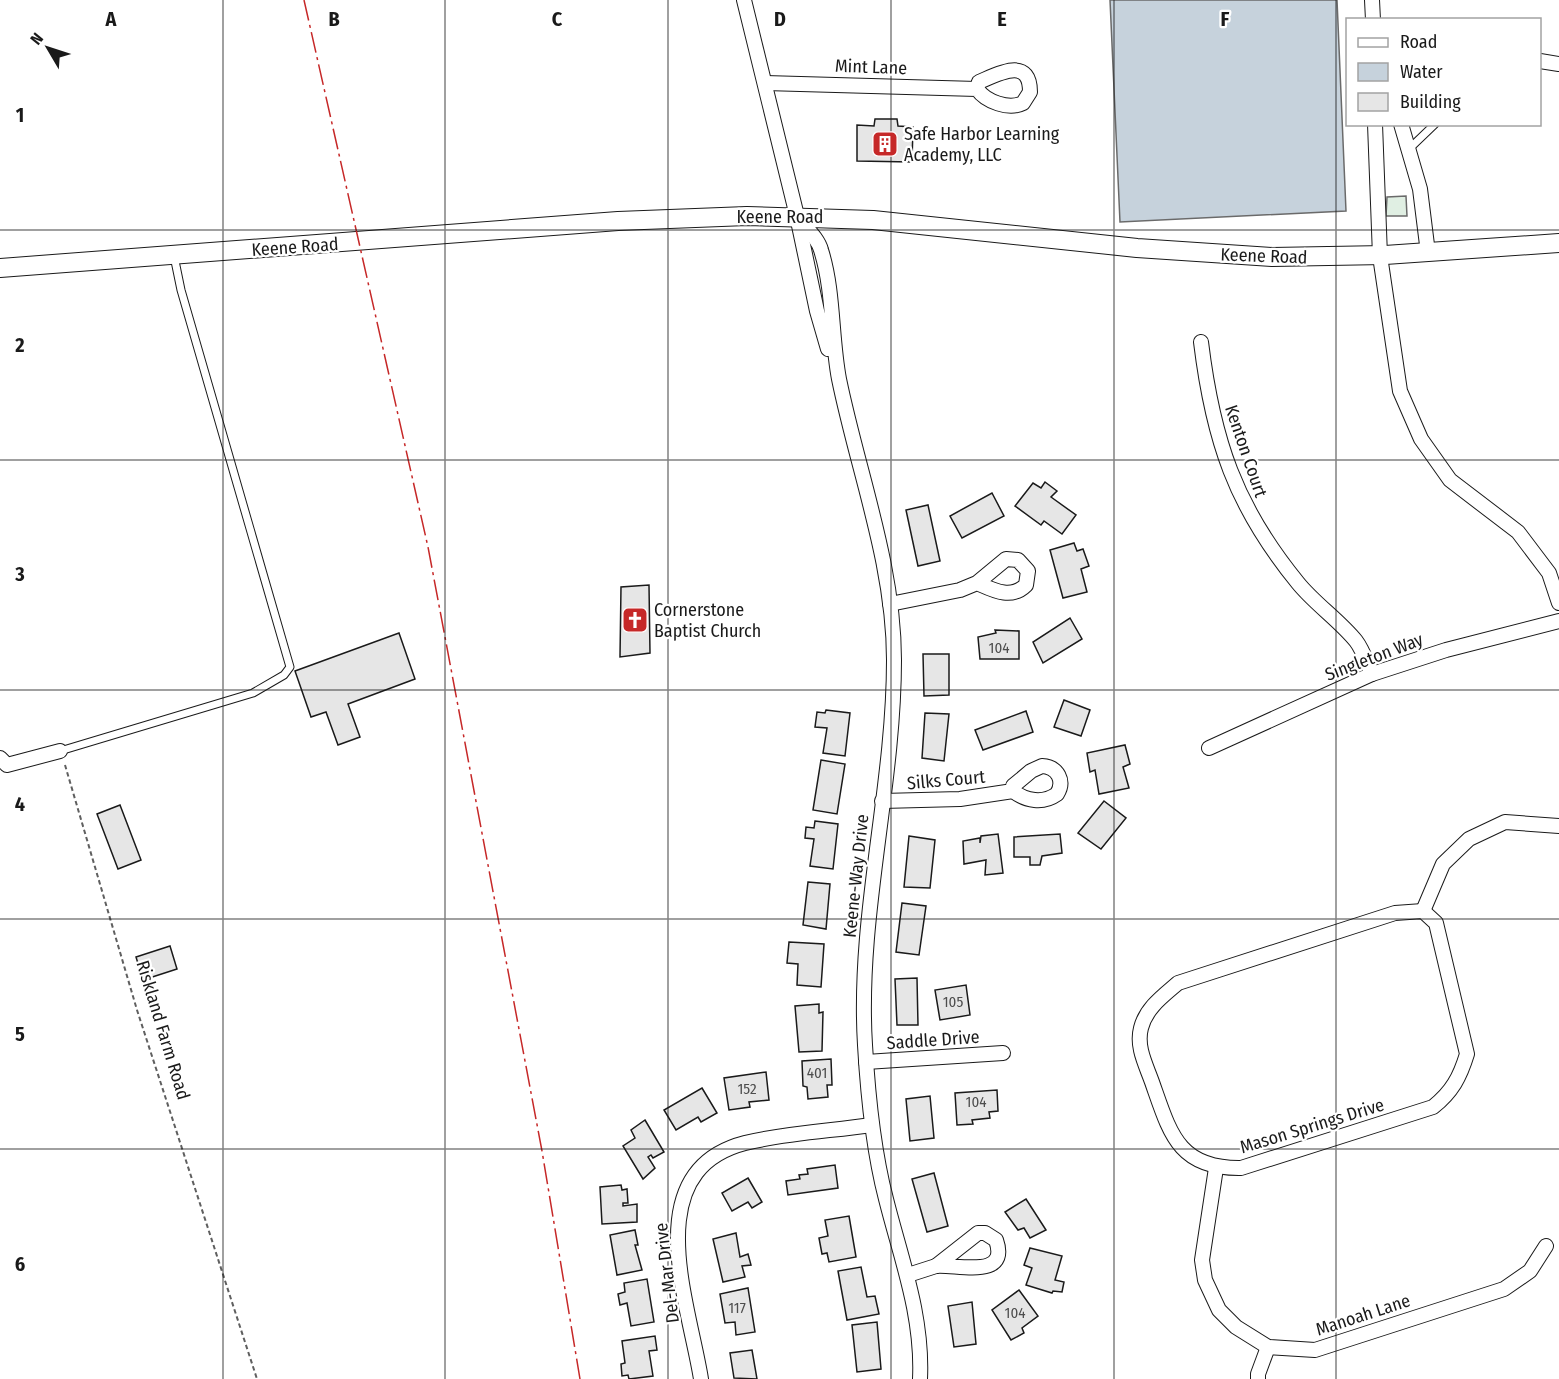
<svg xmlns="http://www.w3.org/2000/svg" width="1559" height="1379" font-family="'Fira Sans Condensed',sans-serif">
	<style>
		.green { fill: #e0efe3; stroke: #6a6a6a; stroke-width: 1.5 }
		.water { fill: #c6d2dc; stroke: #6a6a6a; stroke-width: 1.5 }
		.building { fill: #e6e6e6; stroke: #1a1a1a; stroke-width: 1.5 }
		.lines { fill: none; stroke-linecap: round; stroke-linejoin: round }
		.service-casing { stroke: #1a1a1a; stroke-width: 9 }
		.minor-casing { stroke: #1a1a1a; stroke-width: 16 }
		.secondary-casing { stroke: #1a1a1a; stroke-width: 20 }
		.path { stroke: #5f5f5f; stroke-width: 2; stroke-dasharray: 4.5 3; stroke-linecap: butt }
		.service { stroke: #fff; stroke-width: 7 }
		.minor { stroke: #fff; stroke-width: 14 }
		.secondary { stroke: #fff; stroke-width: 18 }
		.power { stroke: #c62828; stroke-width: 1.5; stroke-dasharray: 21 4.5 3 4.5; stroke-linecap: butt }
		.grid { fill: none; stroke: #1a1a1a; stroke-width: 1.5; stroke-opacity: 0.55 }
		.labels { text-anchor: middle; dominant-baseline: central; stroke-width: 4.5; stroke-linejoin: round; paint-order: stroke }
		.number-label { font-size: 15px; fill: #4d4d4d }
		.street-label { font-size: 18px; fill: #1a1a1a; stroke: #fff }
		.poi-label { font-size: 18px; fill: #1a1a1a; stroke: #fff; text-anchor: start }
		.grid-label { font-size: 20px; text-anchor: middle; font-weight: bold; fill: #1a1a1a; stroke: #fff; stroke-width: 4.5; stroke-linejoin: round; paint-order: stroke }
	</style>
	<rect width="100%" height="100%" fill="#fff"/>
	<!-- green -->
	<polygon class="green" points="1406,196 1407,216 1386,216 1387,197"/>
	<!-- water -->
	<polygon class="water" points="1110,0 1337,0 1346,211 1120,222"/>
	<!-- building -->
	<g class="building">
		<polygon points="875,119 897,119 898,126 913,127 912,162 857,161 857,125 874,126"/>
		<polygon points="1045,482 1057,491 1051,497 1076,515 1062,534 1044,521 1041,525 1015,506 1033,483 1041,488"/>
		<polygon points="992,493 1004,516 962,538 950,516"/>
		<polygon points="928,505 940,561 918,566 906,510"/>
		<polygon points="1074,543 1077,551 1083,549 1089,566 1081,569 1087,592 1063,598 1050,550"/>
		<polygon points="649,585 650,653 620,657 621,587"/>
		<polygon points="1070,618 1082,639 1043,663 1033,642"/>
		<polygon points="995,630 1019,631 1019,659 980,659 978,637 996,633"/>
		<polygon points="399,633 415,679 348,704 360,737 338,745 326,712 311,717 295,671"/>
		<polygon points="923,654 949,654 949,695 924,696"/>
		<polygon points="1064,700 1090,710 1081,736 1054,727"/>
		<polygon points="826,710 850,713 845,756 823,753 827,728 815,727 817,712 825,713"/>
		<polygon points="1026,711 1033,732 983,750 975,730"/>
		<polygon points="925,713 949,714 944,761 922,758"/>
		<polygon points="1125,745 1130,764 1123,767 1129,788 1099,794 1095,770 1090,772 1087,753"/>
		<polygon points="821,760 845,764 837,814 813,810"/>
		<polygon points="1104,801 1126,818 1101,849 1078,833"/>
		<polygon points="120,805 141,860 118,869 97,814"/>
		<polygon points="815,821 838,824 833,869 810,866 814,839 805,838 806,827 814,828"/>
		<polygon points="998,834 1003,873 985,875 986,860 964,864 963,841 980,838 980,843 981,836"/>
		<polygon points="1060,834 1062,853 1042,856 1040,865 1030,865 1030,857 1014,857 1014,837"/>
		<polygon points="909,836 935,840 930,888 904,887"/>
		<polygon points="808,882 830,884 826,929 803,925"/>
		<polygon points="902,903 926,906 919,955 896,952"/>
		<polygon points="789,942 824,944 821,987 797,985 798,964 787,963"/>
		<polygon points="170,946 177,969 143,980 136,957"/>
		<polygon points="917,978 918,1025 897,1025 895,979"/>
		<polygon points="966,985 970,1015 940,1020 935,990"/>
		<polygon points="819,1004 819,1013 823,1012 822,1051 799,1052 795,1006"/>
		<polygon points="831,1059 832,1085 827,1085 828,1097 808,1099 807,1087 803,1086 802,1061"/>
		<polygon points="766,1072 769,1100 749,1102 750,1107 729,1110 724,1078"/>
		<polygon points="702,1088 717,1113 701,1122 698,1117 676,1130 664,1110"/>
		<polygon points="997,1090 998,1111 989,1112 990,1118 972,1120 973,1124 957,1125 955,1093"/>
		<polygon points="930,1096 934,1138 910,1141 906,1099"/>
		<polygon points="645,1120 664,1152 653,1158 651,1155 648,1157 655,1168 643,1179 623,1146 635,1138 631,1130"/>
		<polygon points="835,1165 838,1188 788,1195 786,1181 800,1179 799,1175 808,1174 807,1169"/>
		<polygon points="934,1173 948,1226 927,1232 912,1179"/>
		<polygon points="748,1178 762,1202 752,1208 748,1202 732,1211 722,1193"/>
		<polygon points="621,1185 622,1190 627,1189 628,1203 623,1203 623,1206 637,1204 637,1222 602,1224 600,1187"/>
		<polygon points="1026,1199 1046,1230 1030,1238 1024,1228 1018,1230 1005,1212"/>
		<polygon points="849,1216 856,1257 829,1262 827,1253 822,1254 819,1238 828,1236 825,1220"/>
		<polygon points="635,1230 638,1245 635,1245 642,1270 617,1275 610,1235"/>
		<polygon points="736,1233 740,1257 748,1254 751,1265 742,1266 745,1277 723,1282 713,1239"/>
		<polygon points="1030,1248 1062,1256 1055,1280 1064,1282 1062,1292 1053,1291 1052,1293 1026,1285 1032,1268 1024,1265"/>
		<polygon points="861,1267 867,1297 875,1296 879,1314 847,1320 838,1271"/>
		<polygon points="647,1279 654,1322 631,1326 627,1303 620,1305 618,1294 625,1292 624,1283"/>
		<polygon points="748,1288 755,1332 736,1335 735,1322 725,1323 720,1294"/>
		<polygon points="1019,1290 1038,1316 1022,1328 1024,1333 1011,1340 992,1310"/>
		<polygon points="972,1302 976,1344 954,1347 948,1306"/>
		<polygon points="877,1322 881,1369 857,1372 852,1325"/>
		<polygon points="655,1336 657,1350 649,1351 653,1376 629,1379 628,1375 622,1376 621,1364 625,1363 622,1341"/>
		<polygon points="752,1350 757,1379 734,1378 730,1353"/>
	</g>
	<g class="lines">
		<!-- service casing -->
		<g class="service-casing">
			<g id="service">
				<polyline points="1410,148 1435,124"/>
				<polyline points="60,751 253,693 284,675 290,667 181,290 174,256"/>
			</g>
		</g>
		<!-- minor casing -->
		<g class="minor-casing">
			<g id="minor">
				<polyline points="744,0 797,216 817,311 828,349"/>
				<polyline points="1372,0 1373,20"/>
				<polyline points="1540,61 1559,64"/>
				<path d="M 765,83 L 977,89 C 986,102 1009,110 1023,103 L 1030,92 C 1030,56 998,74 979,82 L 977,89"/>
				<polyline points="1375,124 1380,256 1400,391 1421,439 1450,480 1518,532 1549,573 1559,603"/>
				<polyline points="1401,124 1420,189 1428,253"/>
				<path d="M 797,216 C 804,226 818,238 821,250 C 834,291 831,337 839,379 C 858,472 894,564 894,660 C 894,789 857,916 865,1045 C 868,1097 873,1149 886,1199 C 901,1259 923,1315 920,1379"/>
				<path d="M 1201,342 C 1213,440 1235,506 1298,583 C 1315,604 1339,620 1356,641 C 1363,650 1367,663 1372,674"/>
				<path d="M 890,604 L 960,590 L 977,583 L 1006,559 L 1018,560 L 1028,571 L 1026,585 C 1011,600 993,590 977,583"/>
				<polyline points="1209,748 1372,674 1446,650 1559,621"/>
				<polyline points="0,758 7,765 60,751"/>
				<path d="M 1042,766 C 1058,767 1065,781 1057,794 C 1043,804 1026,801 1013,791 L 1013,786 L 1031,771 Z"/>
				<polyline points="882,801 960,799 1013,791"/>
				<path d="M 1423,911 L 1436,923 L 1467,1054 C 1460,1077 1452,1092 1433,1107 L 1241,1168 C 1178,1169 1170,1133 1152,1082 C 1146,1065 1136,1047 1141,1028 C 1146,1008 1163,996 1178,983 L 1395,913 Z"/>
				<polyline points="1423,911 1443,864 1469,839 1505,822 1559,826"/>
				<polyline points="866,1062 1003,1053"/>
				<polyline points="1216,1168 1202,1260 1205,1280 1219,1310 1236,1327 1268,1347 1315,1350 1504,1289 1530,1271 1546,1246"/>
				<path d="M 978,1233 L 985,1233 L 996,1240 C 1010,1280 957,1264 936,1266 Z"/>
				<polyline points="908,1275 936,1266"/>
				<path d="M 701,1379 C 689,1303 637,1171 745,1143 C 786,1133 830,1131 872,1125"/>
				<polyline points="1258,1379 1258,1374 1268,1347"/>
			</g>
		</g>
		<!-- secondary casing -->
		<g class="secondary-casing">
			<polyline id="secondary" points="0,268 618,221 747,216 873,220 1137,248 1272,257 1385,255 1559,243"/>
		</g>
		<!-- path -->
		<polyline class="path" points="65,765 137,1010 257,1379"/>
		<!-- service -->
		<use href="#service" class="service"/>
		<!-- minor -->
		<use href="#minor" class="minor"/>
		<!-- secondary -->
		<use href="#secondary" class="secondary"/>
		<!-- power -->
		<polyline class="power" points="304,0 428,547 542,1151 580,1379"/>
	</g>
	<!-- grid -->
	<path class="grid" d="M 223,0 L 223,1379M 445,0 L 445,1379M 668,0 L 668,1379M 891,0 L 891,1379M 1114,0 L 1114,1379M 1336,0 L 1336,1379M 0,230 L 1559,230M 0,460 L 1559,460M 0,690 L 1559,690M 0,919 L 1559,919M 0,1149 L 1559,1149"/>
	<!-- icons -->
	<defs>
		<g id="building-square" transform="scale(1.35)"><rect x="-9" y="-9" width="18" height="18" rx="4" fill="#c62828" stroke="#fff"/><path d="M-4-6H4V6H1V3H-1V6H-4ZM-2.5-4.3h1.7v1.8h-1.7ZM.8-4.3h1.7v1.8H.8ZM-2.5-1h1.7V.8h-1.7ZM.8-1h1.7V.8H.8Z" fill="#fff"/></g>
		<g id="church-square" transform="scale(1.35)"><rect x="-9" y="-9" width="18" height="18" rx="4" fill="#c62828" stroke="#fff"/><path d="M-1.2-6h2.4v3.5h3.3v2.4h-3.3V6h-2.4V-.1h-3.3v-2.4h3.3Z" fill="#fff"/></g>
	</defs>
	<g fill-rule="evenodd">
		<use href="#building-square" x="885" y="144"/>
		<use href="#church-square" x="635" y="620"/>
	</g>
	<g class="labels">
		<!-- number labels -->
		<g class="number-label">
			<text x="999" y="648">104</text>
			<text x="953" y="1002">105</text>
			<text x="817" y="1073">401</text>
			<text x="747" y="1089">152</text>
			<text x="976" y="1102">104</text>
			<text x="737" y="1308">117</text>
			<text x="1015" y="1313">104</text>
		</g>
		<!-- street labels -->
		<g class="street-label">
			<text transform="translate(871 67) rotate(2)">Mint Lane</text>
			<text x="780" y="217">Keene Road</text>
			<text transform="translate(295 247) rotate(-4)">Keene Road</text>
			<text transform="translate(1264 256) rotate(2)">Keene Road</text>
			<text transform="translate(1246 451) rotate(71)">Kenton Court</text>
			<text transform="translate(1374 657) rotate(-21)">Singleton Way</text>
			<text transform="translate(946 780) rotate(-5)">Silks Court</text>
			<text transform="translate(856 876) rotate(-84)">Keene-Way Drive</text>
			<text transform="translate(163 1030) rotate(73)">Riskland Farm Road</text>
			<text transform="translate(933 1040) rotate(-4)">Saddle Drive</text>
			<text transform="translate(1312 1126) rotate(-17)">Mason Springs Drive</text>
			<text transform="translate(667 1273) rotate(-97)">Del-Mar Drive</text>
			<text transform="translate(1363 1315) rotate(-18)">Manoah Lane</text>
		</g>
		<!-- poi labels -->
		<g class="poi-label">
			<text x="904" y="134">Safe Harbor Learning<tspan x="904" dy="21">Academy, LLC</tspan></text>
			<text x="654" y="610">Cornerstone<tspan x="654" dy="21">Baptist Church</tspan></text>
		</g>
	</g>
	<g class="grid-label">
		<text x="111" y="26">A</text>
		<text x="334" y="26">B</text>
		<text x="557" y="26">C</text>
		<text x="780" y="26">D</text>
		<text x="1002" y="26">E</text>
		<text x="1225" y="26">F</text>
		<text x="20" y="122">1</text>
		<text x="20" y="352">2</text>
		<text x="20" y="581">3</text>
		<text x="20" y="811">4</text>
		<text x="20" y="1041">5</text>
		<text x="20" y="1271">6</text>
	</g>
	<!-- legend -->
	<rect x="1346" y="18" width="195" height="108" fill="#ffffff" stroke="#a3a3a3" stroke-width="1.5"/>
	<rect x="1358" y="38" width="30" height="9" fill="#ffffff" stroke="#a3a3a3" stroke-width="1.5"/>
	<text x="1400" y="48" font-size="18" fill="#1a1a1a">Road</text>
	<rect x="1358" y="63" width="30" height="18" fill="#c6d2dc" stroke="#a3a3a3" stroke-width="1.5"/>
	<text x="1400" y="78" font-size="18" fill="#1a1a1a">Water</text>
	<rect x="1358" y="93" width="30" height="18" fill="#e6e6e6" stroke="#a3a3a3" stroke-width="1.5"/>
	<text x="1400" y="108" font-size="18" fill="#1a1a1a">Building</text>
	<!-- north arrow -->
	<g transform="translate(48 48) rotate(309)" stroke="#ffffff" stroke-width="4.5" paint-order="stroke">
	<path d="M0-4.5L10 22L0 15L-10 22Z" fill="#1a1a1a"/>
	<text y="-9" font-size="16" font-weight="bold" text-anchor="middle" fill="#1a1a1a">N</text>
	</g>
</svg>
